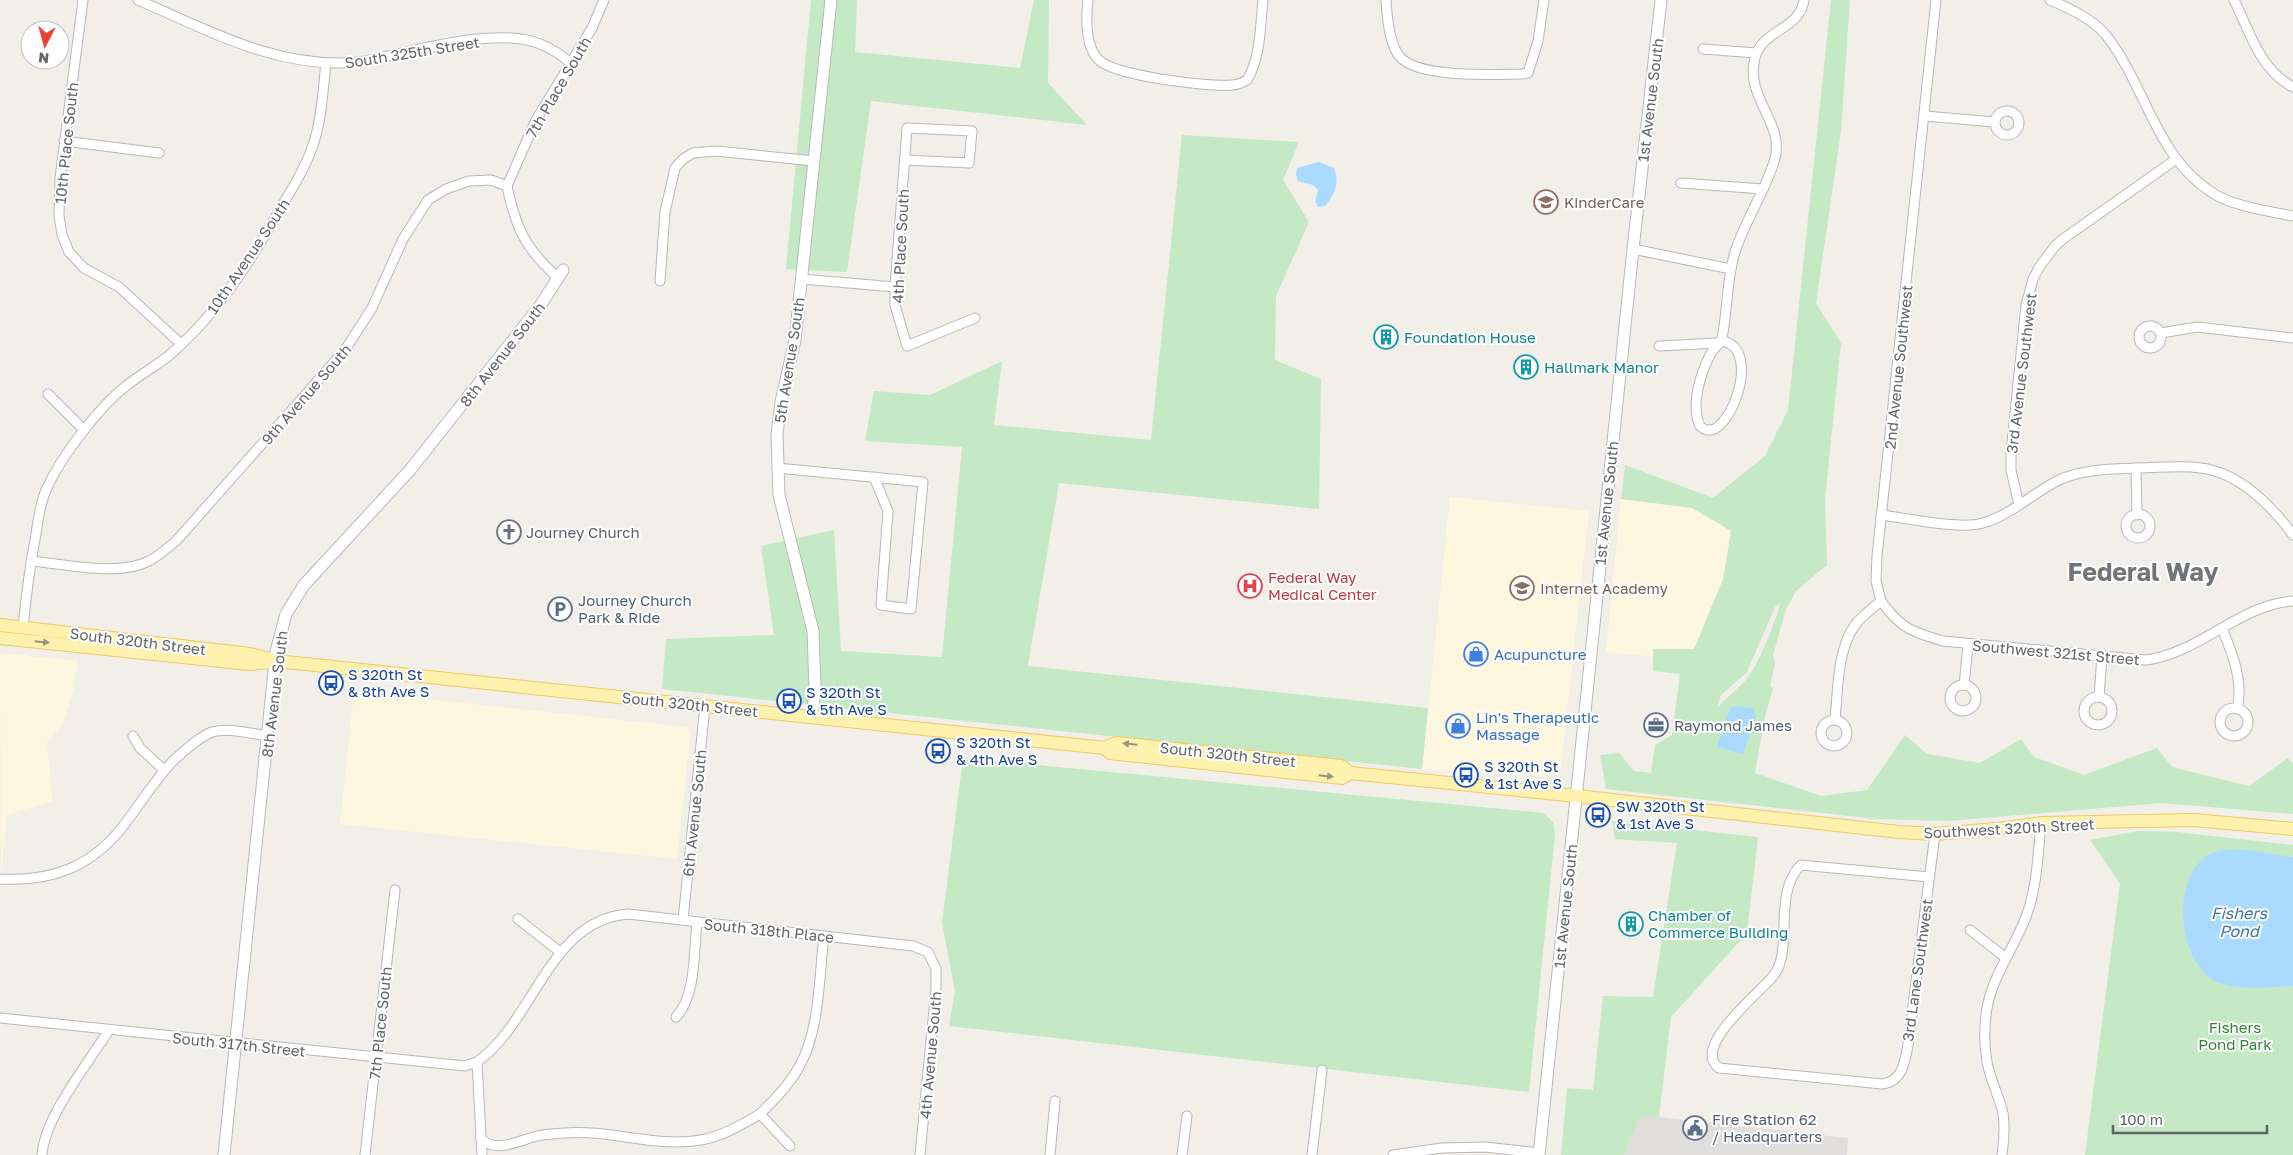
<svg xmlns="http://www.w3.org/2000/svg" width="2293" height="1155" font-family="'Golos Text',sans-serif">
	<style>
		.commercial { fill: #fef7e0 }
		.industrial { fill: #e0deda }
		.green { fill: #c5e8c5; fill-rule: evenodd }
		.water { fill: #aadaff }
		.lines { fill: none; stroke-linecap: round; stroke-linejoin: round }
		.street-casing { stroke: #b5b8bc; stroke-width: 11 }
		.secondary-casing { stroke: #b6babf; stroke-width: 13 }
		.primary-casing { stroke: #f2c960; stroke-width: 14 }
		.street { stroke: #fff; stroke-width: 9 }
		.secondary { stroke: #fff; stroke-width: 11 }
		.primary { stroke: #fff2af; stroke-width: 12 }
		.oneway { fill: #979581 }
		.labels { text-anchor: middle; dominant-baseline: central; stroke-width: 4; stroke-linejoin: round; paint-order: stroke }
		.street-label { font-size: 15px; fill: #5f6368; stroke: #fff }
		.education-label { font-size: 15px; fill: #785e54; stroke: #fff; text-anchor: start }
		.culture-label { font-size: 15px; fill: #0d838f; stroke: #fff; text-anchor: start }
		.worship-label { font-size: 15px; fill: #5b616d; stroke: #fff; text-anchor: start }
		.health-label { font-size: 15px; fill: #be3a42; stroke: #fff; text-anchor: start }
		.service-label { font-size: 15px; fill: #4e5e75; stroke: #fff; text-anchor: start }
		.shop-label { font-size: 15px; fill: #366cbe; stroke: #fff; text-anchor: start }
		.transit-label { font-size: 15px; fill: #164399; stroke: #fff; text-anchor: start }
		.park-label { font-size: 15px; fill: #348238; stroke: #fff }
		.water-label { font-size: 16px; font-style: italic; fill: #4174aa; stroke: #fff }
		.town-label { font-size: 25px; font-weight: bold; fill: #70757a; stroke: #fff }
	</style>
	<rect width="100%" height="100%" fill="#f1efe8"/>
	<!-- commercial -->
	<g class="commercial">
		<polygon points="1450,497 1589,511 1561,765 1558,771 1549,777 1422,769"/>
		<polygon points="1621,499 1739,511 1724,663 1606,652"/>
		<polygon points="0,653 78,661 73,690 62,726 47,742 52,801 7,815 1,874"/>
		<polygon points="354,691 686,727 689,730 690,736 677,859 340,824"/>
	</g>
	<!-- industrial -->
	<polygon class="industrial" points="1640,1117 1659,1117 1848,1138 1847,1155 1624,1155"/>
	<!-- green -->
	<g class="green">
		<polygon points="811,0 857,0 855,52 1020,68 1034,0 1049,0 1048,83 1087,125 871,101 847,272 786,269"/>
		<path d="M 1831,0 L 1850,0 L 1841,131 L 1816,303 L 1841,343 L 1825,499 L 1827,565 L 1796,591 L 1786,609 L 1773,655 L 1775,664 L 1770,686 L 1773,688 L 1765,717 L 1755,773 L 1821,796 L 1867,790 L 1905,735 L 1927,754 L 1980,763 L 2021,739 L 2034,757 L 2084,775 L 2157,748 L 2172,767 L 2249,786 L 2288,758 L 2293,763 L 2293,814 L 2162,803 L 1948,821 L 1876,819 L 1606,789 L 1600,755 L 1619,753 L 1634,771 L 1651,773 L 1655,745 L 1672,735 L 1680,674 L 1653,671 L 1653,649 L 1694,649 L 1723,579 L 1731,531 L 1692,508 L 1621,499 L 1625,465 L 1713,498 L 1765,456 L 1788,410 ZM 1780,603 C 1777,620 1756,670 1745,681 C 1736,691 1725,698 1717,708 L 1721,695 L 1747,672 L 1775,607 Z"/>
		<polygon points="1182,135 1299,142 1283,180 1309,222 1276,296 1275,360 1321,379 1319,509 1059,483 1028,666 1428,708 1422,769 662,689 666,639 774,635 761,546 834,530 841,651 942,657 962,447 865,441 874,391 930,395 1002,361 994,425 1151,440"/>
		<polygon points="963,758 1544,813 1553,822 1555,834 1529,1092 949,1026 955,991 942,923"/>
		<polygon points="1612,821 1758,837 1747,933 1671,1017 1659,1117 1640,1117 1624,1155 1561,1155 1567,1088 1593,1090 1603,996 1653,997 1677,843 1615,839"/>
		<polygon points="2138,831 2177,832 2293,845 2293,1155 2085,1155 2120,883 2090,840"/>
	</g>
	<!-- water -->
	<g class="water">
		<path d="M 1319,162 L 1334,168 C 1340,183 1335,194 1325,206 L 1318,207 L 1315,201 L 1318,190 L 1313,185 L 1298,181 L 1296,174 L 1297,168 Z"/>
		<polygon points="1738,706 1753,708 1756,716 1743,754 1717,747 1729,712 1731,707"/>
		<path d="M 2248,850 L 2293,857 L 2293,986 C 2270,987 2239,991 2217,982 C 2178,964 2170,880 2207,856 C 2219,848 2234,850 2248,850 Z"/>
	</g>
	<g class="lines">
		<!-- street casing -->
		<g class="street-casing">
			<g id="street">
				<polyline points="83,0 60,178 59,216 62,235 69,252 84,268 119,287 181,344"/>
				<path d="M 138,0 C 208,30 279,70 358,62 C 408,54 492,25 540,44 C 552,48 562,56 572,64"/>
				<path d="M 1088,0 C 1086,18 1085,45 1098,59 C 1113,76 1208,87 1232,85 C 1238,85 1242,83 1247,80 C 1261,57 1260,27 1263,0"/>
				<path d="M 1386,0 C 1387,17 1389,42 1399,56 C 1418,79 1494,74 1523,74 L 1528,73 L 1538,41 L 1544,0"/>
				<path d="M 2050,0 C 2069,8 2091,18 2105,34 C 2147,86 2155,159 2216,195 C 2234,206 2272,212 2293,216"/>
				<path d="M 2234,0 C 2250,32 2260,70 2293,87"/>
				<polyline points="1703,49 1756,53"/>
				<circle cx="2007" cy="123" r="12"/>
				<polyline points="1925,116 1994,122"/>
				<polyline points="64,141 159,153"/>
				<path d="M 905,160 L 969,163 L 972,131 L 907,128 C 903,181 899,234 895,287 L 895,305 L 907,346 L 975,318"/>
				<polyline points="1681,183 1763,189"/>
				<polyline points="1633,249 1731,269"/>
				<path d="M 558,278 C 525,248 516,229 507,186 L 536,120 L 592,28 L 604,0"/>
				<polyline points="802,279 895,287"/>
				<polyline points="660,281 665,212 675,168 683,159 693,153 716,151 814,161"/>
				<circle cx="2150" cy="337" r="11"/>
				<polyline points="2161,333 2197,327 2293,338"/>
				<path d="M 1722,341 C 1766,348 1725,452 1700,426 C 1690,405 1701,372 1711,353 C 1714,348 1721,343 1722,338 C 1728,310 1726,281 1735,252 C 1745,221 1764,193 1774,162 C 1787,124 1744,98 1755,58 C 1762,29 1800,30 1804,0"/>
				<polyline points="1659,346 1718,343"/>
				<polyline points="48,394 84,430"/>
				<polyline points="777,468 923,482 911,609 881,605 888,511 874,477"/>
				<polyline points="2136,468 2137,515"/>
				<polyline points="2019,505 2011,470 2011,452 2026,305 2033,279 2040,266 2055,246 2063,239 2175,160"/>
				<circle cx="2138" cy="526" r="12"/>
				<path d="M 1881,515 C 1907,518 1960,530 1983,523 C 2011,515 2033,493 2059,480 C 2082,469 2111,469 2137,468 C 2158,468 2180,465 2201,468 C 2238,472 2272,506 2293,535"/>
				<path d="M 31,561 C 66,564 118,577 149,561 C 160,555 168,548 177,540 L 345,350 L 372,308 L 403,239 L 428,200 L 446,189 L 469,181 L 491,180 L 507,186"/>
				<path d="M 1881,601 C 1900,628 1912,632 1943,641 L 2146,660 C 2200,653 2239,605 2293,601"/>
				<path d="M 23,628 C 26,596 30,565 36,534 C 38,520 40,504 46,490 C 60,458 98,408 126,386 C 141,374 158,365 172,353 C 220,311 255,254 286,199 C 297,181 308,162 314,142 C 322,117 323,89 326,63"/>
				<path d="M 2222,628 C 2232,653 2244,681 2237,709"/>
				<polyline points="1964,685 1968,645"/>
				<circle cx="1963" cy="698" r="13"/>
				<polyline points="2099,697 2102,656"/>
				<circle cx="2098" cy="711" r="14"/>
				<circle cx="2234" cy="722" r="14"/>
				<circle cx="1834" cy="733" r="13"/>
				<path d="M 1835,720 C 1838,690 1837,650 1855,625 C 1862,616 1873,608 1881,601 L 1876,581 L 1877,556 L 1936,0"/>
				<polyline points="133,736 140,748 164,770"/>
				<path d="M 1929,877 L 1801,865 C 1772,893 1794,949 1774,975 C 1762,991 1690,1047 1719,1068 L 1882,1084 C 1892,1083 1898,1078 1902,1069 C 1910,1047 1911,1020 1914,997 C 1921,943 1928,888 1935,834"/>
				<path d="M 0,879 C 51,882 92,867 124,825 C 141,803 155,779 175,759 C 185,750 199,737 212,732 C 229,727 251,734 269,736"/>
				<polyline points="518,919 560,952"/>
				<polyline points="683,920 705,706"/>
				<polyline points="1970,930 2006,958"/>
				<path d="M 676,1017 C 696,997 694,949 697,922"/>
				<polyline points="0,1018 465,1066 477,1062"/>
				<path d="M 760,1114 C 775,1099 789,1085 799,1067 C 820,1031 819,976 824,936"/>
				<path d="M 480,1137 C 492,1155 521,1140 537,1136 C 546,1134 555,1134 564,1133 C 610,1129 655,1148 701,1140 C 723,1136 741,1125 760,1114 L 790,1146"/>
				<path d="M 42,1155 C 44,1118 89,1062 109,1030"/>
				<polyline points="365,1155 395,890"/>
				<path d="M 482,1155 L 477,1062 C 535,1021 549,920 628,914 L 913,946 L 928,952 L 936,969 L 936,988 L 920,1155"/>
				<polyline points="1050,1155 1055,1101"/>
				<polyline points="1182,1155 1187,1116"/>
				<polyline points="1312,1155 1322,1070"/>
				<polyline points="1393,1155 1442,1148 1485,1147 1539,1153"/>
				<path d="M 2002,1155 C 2004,1141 2005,1127 2003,1113 C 1999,1096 1990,1079 1987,1062 C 1984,1044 1984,1026 1987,1008 C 1993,975 2014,948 2026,917 C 2037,887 2038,855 2041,823"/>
			</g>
		</g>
		<!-- secondary casing -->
		<g class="secondary-casing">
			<g id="secondary">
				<polyline points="812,717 815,688 813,631 779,495 777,434 781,402 795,340 831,0"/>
				<polyline points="224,1155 276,652 286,614 304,585 410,470 540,306 563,270"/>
				<polyline points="1539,1155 1633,249 1661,0"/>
			</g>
		</g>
		<!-- primary casing -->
		<g class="primary-casing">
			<g id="primary">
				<polyline points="0,625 250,654 276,661 1105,748 1116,743 1341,766 1350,773 1577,796 1899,832 1935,834 2007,828 2041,823 2193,820 2293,829"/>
				<polyline points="0,638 250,664 268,662"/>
				<polyline points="1105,748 1110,753 1342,778 1350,773"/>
			</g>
		</g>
		<!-- street -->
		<use href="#street" class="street"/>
		<!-- secondary -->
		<use href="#secondary" class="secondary"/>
		<!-- primary -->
		<use href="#primary" class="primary"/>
	</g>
	<!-- one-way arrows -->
	<defs><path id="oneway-solid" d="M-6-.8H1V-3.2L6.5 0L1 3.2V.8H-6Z" transform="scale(1.25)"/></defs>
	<g class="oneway">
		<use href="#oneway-solid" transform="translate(42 642) rotate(6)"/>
		<use href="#oneway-solid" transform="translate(1130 744) rotate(-174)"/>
		<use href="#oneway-solid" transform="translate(1326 776) rotate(6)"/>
	</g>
	<!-- icons -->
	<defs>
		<g id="school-ring" transform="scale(1.25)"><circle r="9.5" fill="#fff" stroke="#8d6e63" stroke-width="1.5"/><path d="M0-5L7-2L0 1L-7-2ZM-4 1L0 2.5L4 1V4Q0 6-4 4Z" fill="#8d6e63"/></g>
		<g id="building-ring" transform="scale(1.25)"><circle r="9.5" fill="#fff" stroke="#0f9aa8" stroke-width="1.5"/><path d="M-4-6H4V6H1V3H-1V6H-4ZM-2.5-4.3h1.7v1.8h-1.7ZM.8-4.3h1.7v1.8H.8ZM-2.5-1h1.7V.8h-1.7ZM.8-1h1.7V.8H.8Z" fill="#0f9aa8"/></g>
		<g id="church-ring" transform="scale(1.25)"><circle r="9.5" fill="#fff" stroke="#6b7280" stroke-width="1.5"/><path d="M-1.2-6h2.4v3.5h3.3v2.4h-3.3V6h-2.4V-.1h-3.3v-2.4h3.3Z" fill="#6b7280"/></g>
		<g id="hospital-ring" transform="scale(1.25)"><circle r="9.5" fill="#fff" stroke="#e0444e" stroke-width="1.5"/><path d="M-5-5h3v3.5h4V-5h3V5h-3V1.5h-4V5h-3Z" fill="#e0444e"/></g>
		<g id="parking-ring" transform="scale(1.25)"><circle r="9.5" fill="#fff" stroke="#5c6f8a" stroke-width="1.5"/><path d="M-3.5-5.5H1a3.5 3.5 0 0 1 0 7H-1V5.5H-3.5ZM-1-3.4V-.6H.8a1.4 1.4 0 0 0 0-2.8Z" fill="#5c6f8a"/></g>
		<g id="shop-ring" transform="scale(1.25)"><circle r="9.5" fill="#fff" stroke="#3f7fe0" stroke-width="1.5"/><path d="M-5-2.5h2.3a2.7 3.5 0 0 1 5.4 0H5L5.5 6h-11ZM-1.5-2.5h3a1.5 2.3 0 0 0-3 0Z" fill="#3f7fe0"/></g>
		<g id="bus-ring" transform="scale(1.25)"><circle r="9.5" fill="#fff" stroke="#1a4fb4" stroke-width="1.5"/><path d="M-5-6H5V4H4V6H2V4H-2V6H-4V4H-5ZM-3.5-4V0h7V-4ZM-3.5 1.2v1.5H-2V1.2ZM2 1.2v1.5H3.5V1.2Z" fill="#1a4fb4"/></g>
		<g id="office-ring" transform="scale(1.25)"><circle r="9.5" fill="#fff" stroke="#5c6f8a" stroke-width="1.5"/><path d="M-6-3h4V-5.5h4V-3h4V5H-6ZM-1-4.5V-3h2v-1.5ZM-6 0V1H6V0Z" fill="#5c6f8a"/></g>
		<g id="civic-ring" transform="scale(1.25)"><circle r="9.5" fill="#fff" stroke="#5c6f8a" stroke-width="1.5"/><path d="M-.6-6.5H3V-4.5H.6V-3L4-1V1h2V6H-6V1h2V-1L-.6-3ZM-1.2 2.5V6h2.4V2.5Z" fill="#5c6f8a"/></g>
	</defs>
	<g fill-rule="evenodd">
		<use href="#school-ring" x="1546" y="202"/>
		<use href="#building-ring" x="1386" y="337"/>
		<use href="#building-ring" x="1526" y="367"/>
		<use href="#church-ring" x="509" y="532"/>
		<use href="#hospital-ring" x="1250" y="586"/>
		<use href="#school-ring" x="1522" y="588"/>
		<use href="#parking-ring" x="560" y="609"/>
		<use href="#shop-ring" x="1476" y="654"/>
		<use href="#bus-ring" x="331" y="683"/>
		<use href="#bus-ring" x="789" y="701"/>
		<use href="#office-ring" x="1656" y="725"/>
		<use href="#shop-ring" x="1458" y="726"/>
		<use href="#bus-ring" x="938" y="751"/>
		<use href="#bus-ring" x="1466" y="775"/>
		<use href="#bus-ring" x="1598" y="815"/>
		<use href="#building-ring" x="1631" y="924"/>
		<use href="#civic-ring" x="1695" y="1128"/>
	</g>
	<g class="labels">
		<!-- street labels -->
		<g class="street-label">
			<text transform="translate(412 52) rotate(-9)">South 325th Street</text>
			<text transform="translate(558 87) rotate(-60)">7th Place South</text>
			<text transform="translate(1650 100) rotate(-83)">1st Avenue South</text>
			<text transform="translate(66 143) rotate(-84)">10th Place South</text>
			<text transform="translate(900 246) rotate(-87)">4th Place South</text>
			<text transform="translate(248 256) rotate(-56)">10th Avenue South</text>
			<text transform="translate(502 354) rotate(-52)">8th Avenue South</text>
			<text transform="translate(789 360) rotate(-81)">5th Avenue South</text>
			<text transform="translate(1898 367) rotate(-84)">2nd Avenue Southwest</text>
			<text transform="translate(2021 373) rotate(-83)">3rd Avenue Southwest</text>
			<text transform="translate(306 394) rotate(-49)">9th Avenue South</text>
			<text transform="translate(1606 503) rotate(-84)">1st Avenue South</text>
			<text transform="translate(138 641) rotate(7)">South 320th Street</text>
			<text transform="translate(2056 652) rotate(5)">Southwest 321st Street</text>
			<text transform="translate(274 694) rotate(-83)">8th Avenue South</text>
			<text transform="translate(690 704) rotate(6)">South 320th Street</text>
			<text transform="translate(1228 754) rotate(6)">South 320th Street</text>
			<text transform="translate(694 813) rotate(-84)">6th Avenue South</text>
			<text transform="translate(2009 828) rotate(-3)">Southwest 320th Street</text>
			<text transform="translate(1565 906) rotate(-84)">1st Avenue South</text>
			<text transform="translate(769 930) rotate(6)">South 318th Place</text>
			<text transform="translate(1917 970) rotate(-82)">3rd Lane Southwest</text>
			<text transform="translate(380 1023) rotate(-84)">7th Place South</text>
			<text transform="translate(239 1044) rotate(6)">South 317th Street</text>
			<text transform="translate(930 1055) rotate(-85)">4th Avenue South</text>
		</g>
		<!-- education labels -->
		<g class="education-label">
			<text x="1564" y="202">KinderCare</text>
			<text x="1540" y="588">Internet Academy</text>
		</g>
		<!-- culture labels -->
		<g class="culture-label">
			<text x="1404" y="337">Foundation House</text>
			<text x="1544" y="367">Hallmark Manor</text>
			<text x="1648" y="915">Chamber of<tspan x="1648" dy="17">Commerce Building</tspan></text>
		</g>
		<!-- worship labels -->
		<g class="worship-label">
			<text x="526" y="532">Journey Church</text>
		</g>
		<!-- health labels -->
		<g class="health-label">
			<text x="1268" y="577">Federal Way<tspan x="1268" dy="17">Medical Center</tspan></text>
		</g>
		<!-- service labels -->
		<g class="service-label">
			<text x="578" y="600">Journey Church<tspan x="578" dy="17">Park &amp; Ride</tspan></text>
			<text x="1674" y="725">Raymond James</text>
			<text x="1712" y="1119">Fire Station 62<tspan x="1712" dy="17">/ Headquarters</tspan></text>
		</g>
		<!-- shop labels -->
		<g class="shop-label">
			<text x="1494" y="654">Acupuncture</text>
			<text x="1476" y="717">Lin's Therapeutic<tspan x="1476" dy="17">Massage</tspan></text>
		</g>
		<!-- transit labels -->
		<g class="transit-label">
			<text x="348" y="674">S 320th St<tspan x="348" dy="17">&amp; 8th Ave S</tspan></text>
			<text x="806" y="692">S 320th St<tspan x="806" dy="17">&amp; 5th Ave S</tspan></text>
			<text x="956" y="742">S 320th St<tspan x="956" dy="17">&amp; 4th Ave S</tspan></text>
			<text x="1484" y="766">S 320th St<tspan x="1484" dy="17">&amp; 1st Ave S</tspan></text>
			<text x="1616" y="806">SW 320th St<tspan x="1616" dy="17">&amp; 1st Ave S</tspan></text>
		</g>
		<!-- park labels -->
		<g class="park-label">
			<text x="2235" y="1027">Fishers<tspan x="2235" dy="17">Pond Park</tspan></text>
		</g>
		<!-- water labels -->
		<g class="water-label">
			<text x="2239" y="913">Fishers<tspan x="2239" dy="18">Pond</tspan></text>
		</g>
		<!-- town labels -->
		<g class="town-label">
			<text x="2143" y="571">Federal Way</text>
		</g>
	</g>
	<!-- north arrow -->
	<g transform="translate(45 45) rotate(186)"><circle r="24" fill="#ffffff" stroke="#bfc1c3"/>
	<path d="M0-4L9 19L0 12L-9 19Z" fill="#ea4335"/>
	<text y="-8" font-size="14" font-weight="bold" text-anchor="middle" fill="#5f6368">N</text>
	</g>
	<!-- scale -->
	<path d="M2113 1125v8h154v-8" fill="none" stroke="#5f6368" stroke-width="2.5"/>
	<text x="2120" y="1125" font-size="15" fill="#5f6368" stroke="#ffffff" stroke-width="4" paint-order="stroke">100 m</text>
</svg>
